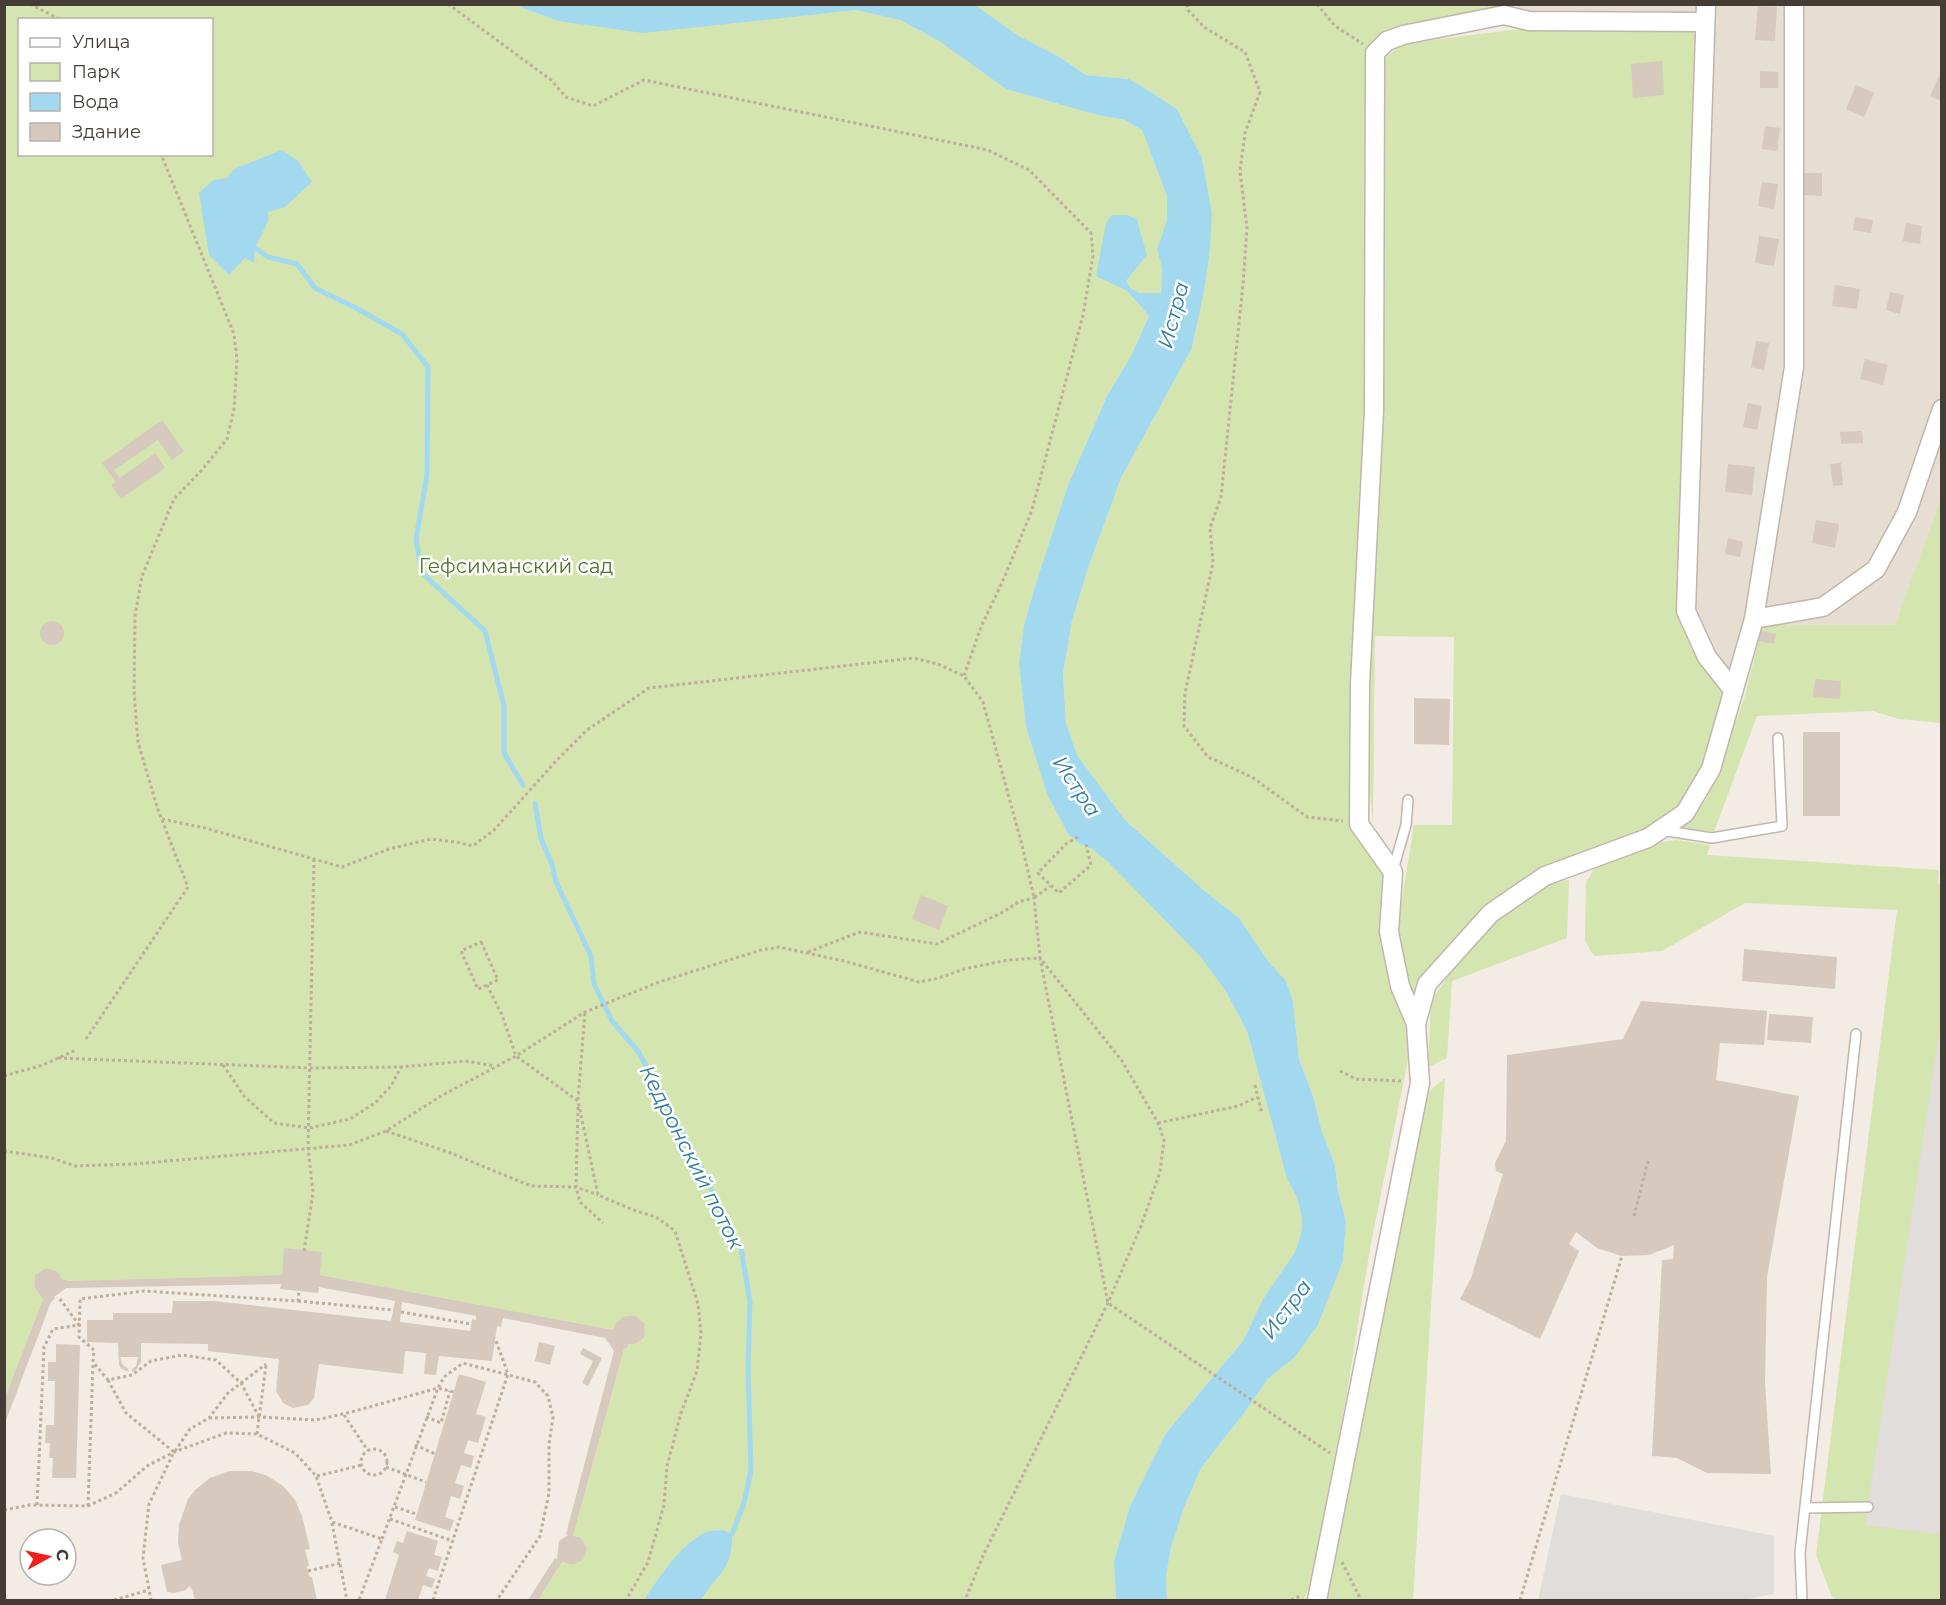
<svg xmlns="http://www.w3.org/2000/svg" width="1946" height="1605" font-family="Montserrat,sans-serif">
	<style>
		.residential { fill: #e6ddd3 }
		.green { fill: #d4e5af; fill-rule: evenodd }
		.parking { fill: #e0ddda }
		.water { fill: #a2d9ee }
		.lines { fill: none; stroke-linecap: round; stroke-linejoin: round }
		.stream { stroke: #a2d9ee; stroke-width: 5 }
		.building { fill: #d6c9be; fill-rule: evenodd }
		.service-casing { stroke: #c0b6ab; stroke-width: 12 }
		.minor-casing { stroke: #c0b6ab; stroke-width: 21 }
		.path { stroke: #bead9a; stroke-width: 3; stroke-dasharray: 3 3; stroke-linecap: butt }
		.service { stroke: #fff; stroke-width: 9 }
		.minor { stroke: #fff; stroke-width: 18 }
		.labels { text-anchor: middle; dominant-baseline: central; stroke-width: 5; stroke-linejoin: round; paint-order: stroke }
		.park-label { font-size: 20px; fill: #50742a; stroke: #fff }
		.water-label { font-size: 21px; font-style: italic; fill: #2f7d9c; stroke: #fff }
	</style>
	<rect width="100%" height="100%" fill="#f2ece5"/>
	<!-- residential -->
	<polygon class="residential" points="1518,5 1941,5 1941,498 1895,625 1766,625 1761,628 1741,689 1687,627 1689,28 1519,29"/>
	<!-- green -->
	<g class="green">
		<path d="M 515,4 L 558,21 L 814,14 L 856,10 L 900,20 L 939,41 L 1006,89 L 1097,115 L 1125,120 L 1142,130 L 1167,196 L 1167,220 L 1157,249 L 1162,268 L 1161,293 L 1139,293 L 1129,287 L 1127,280 L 1147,255 L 1137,219 L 1127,215 L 1112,215 L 1096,275 L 1127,291 L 1149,316 L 1131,356 L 1107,396 L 1068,485 L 1035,586 L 1024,625 L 1019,663 L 1026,727 L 1047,794 L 1068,834 L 1080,844 L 1092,849 L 1107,861 L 1201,956 L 1225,990 L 1247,1031 L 1287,1179 L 1297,1197 L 1302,1219 L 1301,1234 L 1295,1252 L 1263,1299 L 1243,1341 L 1166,1433 L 1130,1506 L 1114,1561 L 1116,1600 L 538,1600 L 562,1562 L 572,1565 L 583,1559 L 580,1537 L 573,1536 L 624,1349 L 627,1348 L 629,1344 L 635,1344 L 644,1338 L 645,1324 L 635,1315 C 624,1317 617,1319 614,1330 L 320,1275 L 322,1252 L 285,1249 L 282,1275 L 69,1281 L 62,1279 L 57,1271 L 46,1268 L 35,1275 L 34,1287 L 43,1299 L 5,1398 L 5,5 ZM 20,20 L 212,20 L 212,154 L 20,154 Z"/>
		<polygon points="975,5 1510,5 1506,9 1370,47 1365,76 1366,400 1352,825 1380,860 1387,880 1409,1055 1370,1248 1346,1399 1312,1579 1304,1600 1167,1600 1166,1576 1171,1548 1183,1510 1201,1468 1244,1413 1268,1379 1295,1357 1318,1325 1343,1261 1346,1221 1338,1190 1335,1165 1322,1132 1313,1096 1299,1059 1293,1001 1286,981 1269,962 1239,918 1206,892 1125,820 1077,755 1066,723 1063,674 1072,621 1088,568 1121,478 1192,348 1204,292 1212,213 1202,158 1177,109 1151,92 1129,79 1086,75 1058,56 1019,36"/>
		<polygon points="1689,28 1696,37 1678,609 1728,688 1706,765 1686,804 1645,831 1545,868 1413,1009 1396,935 1414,825 1452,825 1454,637 1375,636 1373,825 1366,755 1383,61 1401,44 1519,29"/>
		<polygon points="1941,498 1941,723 1899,719 1873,711 1757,716 1714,832 1677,827 1706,800 1744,699 1761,631 1766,625 1895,625"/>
		<polygon points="1676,840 1710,845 1707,855 1939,870 1938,883 1942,885 1941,1600 1836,1600 1832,1597 1816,1555 1897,910 1745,903 1662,951 1594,956 1585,941 1586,882 1596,867 1657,843"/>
		<polygon points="1569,880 1567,938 1452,981 1447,1058 1428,1067 1431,1001 1462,956 1497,920 1549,884"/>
		<polygon points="1445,1078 1413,1600 1325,1600 1419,1105 1431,1090"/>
	</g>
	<!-- parking -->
	<g class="parking">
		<polygon points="1941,1020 1941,1534 1865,1525"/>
		<polygon points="1561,1494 1774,1536 1774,1594 1742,1600 1538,1600"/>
	</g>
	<!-- water -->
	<g class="water">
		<polygon points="515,5 975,5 1019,36 1058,56 1086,75 1129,79 1151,92 1177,109 1202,158 1212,213 1210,249 1204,292 1192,348 1121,478 1088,568 1072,621 1063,674 1066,723 1077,755 1125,820 1206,892 1239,918 1269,962 1286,981 1293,1001 1299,1059 1313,1096 1322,1132 1335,1165 1338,1190 1346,1221 1343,1261 1318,1325 1295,1357 1268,1379 1244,1413 1201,1468 1183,1510 1171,1548 1166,1576 1167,1600 1116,1600 1114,1561 1130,1506 1166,1433 1243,1341 1263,1299 1295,1252 1301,1234 1302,1219 1297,1197 1287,1179 1247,1031 1225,990 1200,956 1107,861 1092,849 1080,844 1068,834 1047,794 1026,727 1019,663 1024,625 1035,586 1068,485 1107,396 1131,356 1149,316 1127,291 1096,276 1106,223 1112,215 1127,215 1137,219 1147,255 1127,280 1129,287 1139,293 1161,293 1162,268 1157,249 1167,220 1167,196 1142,130 1125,120 1097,115 1006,89 939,41 900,20 856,10 643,33 558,21"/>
		<polygon points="282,150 298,161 312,182 285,207 268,212 268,221 255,248 254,263 245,258 229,275 209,255 199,193 213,180 227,178 234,169"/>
		<path d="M 723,1530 L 732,1534 C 733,1571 717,1573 701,1600 L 644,1600 C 660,1577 678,1547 704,1533 C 710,1530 717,1531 723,1530 Z"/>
	</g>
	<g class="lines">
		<!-- stream -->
		<g class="stream">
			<polyline points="251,245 268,257 297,264 315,288 356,308 402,334 428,367 427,475 416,539 422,573 485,631 504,706 504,753 523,785"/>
			<polyline points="535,803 541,839 552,864 556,882 591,956 594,984 612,1021 638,1051 703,1171 725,1221 741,1248 750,1302 748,1368 751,1471 744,1503 732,1534"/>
		</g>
	</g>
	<!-- building -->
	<g class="building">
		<polygon points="1758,6 1777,7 1775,41 1755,40"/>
		<polygon points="1662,61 1664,95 1633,98 1631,64"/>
		<polygon points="1760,71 1778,72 1778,88 1760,88"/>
		<polygon points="1939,76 1941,77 1941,101 1930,96"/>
		<polygon points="1856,85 1874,93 1864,117 1846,109"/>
		<polygon points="1765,126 1780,128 1777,151 1762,149"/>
		<polygon points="1804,173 1822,173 1822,196 1803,195"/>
		<polygon points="1762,182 1778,184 1774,209 1758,206"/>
		<polygon points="1855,217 1873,220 1871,233 1853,230"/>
		<polygon points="1906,223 1922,226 1920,244 1903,241"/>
		<polygon points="1759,236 1779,239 1774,266 1755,263"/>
		<polygon points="1835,285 1860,289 1857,309 1832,306"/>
		<polygon points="1890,292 1904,295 1900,314 1886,310"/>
		<polygon points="1756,341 1769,343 1764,370 1751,367"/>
		<polygon points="1865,359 1888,365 1883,385 1860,379"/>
		<polygon points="1748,403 1762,406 1757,430 1743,427"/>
		<polygon points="162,420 184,451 172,460 158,440 114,470 120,478 155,453 165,468 121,499 111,485 116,482 102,463"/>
		<polygon points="1862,431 1863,443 1841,444 1840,432"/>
		<polygon points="1841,463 1843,485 1833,486 1830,464"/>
		<polygon points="1728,464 1755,467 1752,495 1725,492"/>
		<polygon points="1816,520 1839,524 1835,548 1812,543"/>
		<polygon points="1728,538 1743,542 1740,557 1725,554"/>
		<circle cx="52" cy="633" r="12"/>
		<polygon points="1761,631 1776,634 1774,644 1759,641"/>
		<polygon points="1815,679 1841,681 1840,699 1813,697"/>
		<polygon points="1414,698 1450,699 1449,745 1414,744"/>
		<rect x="1803" y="732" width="37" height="84"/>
		<polygon points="921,895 948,906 939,930 912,919"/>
		<polygon points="1744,949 1837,957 1835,989 1742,981"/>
		<polygon points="1641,1001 1767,1011 1764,1045 1720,1043 1716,1080 1799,1096 1767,1277 1765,1383 1771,1474 1707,1473 1677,1458 1652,1456 1662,1260 1673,1259 1674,1245 1649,1255 1622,1256 1597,1248 1576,1232 1569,1244 1579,1251 1540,1339 1460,1299 1471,1278 1503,1174 1496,1171 1495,1163 1506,1141 1507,1055 1623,1039"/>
		<polygon points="1769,1014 1813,1017 1811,1043 1767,1040"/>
		<path d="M 284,1248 L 322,1252 L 320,1275 L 614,1330 L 615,1324 L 623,1317 L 635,1315 L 645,1324 L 644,1338 L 635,1344 L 629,1344 L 627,1348 L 624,1349 L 573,1536 L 580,1537 L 587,1548 L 583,1560 L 572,1565 L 562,1562 L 538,1600 L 528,1600 L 555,1558 L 557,1559 L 559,1541 L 568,1535 L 566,1534 L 614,1351 L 605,1338 L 503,1318 L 501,1327 L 497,1326 L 492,1361 L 439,1356 L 436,1375 L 424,1374 L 426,1353 L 405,1351 L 403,1374 L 319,1364 L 314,1398 L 308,1405 L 293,1408 L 283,1403 L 276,1391 L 279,1359 L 208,1351 L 208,1344 L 141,1343 L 141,1362 L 136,1370 L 132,1372 L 132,1369 L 136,1366 L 138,1357 L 120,1357 L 122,1364 L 128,1369 L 129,1372 L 122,1369 L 119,1365 L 118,1343 L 87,1342 L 87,1320 L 113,1320 L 113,1313 L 172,1313 L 173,1301 L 214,1301 L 391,1321 L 395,1301 L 319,1287 L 318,1293 L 280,1289 L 281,1284 L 66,1288 L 54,1297 L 55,1298 L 51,1302 L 5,1423 L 5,1398 L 43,1299 L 34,1287 L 35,1275 L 46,1268 L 57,1271 L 62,1279 L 69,1281 L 282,1275 ZM 402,1302 L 476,1316 L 476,1320 L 472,1319 L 470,1331 L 400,1322 Z"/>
		<polygon points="539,1342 555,1346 550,1365 535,1361"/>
		<polygon points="56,1344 80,1345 76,1478 52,1478 53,1458 49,1458 50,1443 45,1443 46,1425 54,1425 55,1381 48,1381 48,1362 56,1362"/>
		<polygon points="583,1348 602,1358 588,1386 582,1383 593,1361 580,1354"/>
		<polygon points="459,1374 486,1382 476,1414 486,1417 478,1443 468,1440 464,1453 474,1456 471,1468 461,1465 455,1483 464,1486 460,1499 451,1496 445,1517 454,1520 450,1531 415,1520"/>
		<polygon points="229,1471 251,1471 266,1475 283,1486 295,1500 302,1516 310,1549 305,1550 309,1565 307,1567 309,1576 312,1577 317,1600 195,1600 192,1589 189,1586 186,1590 174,1593 167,1592 161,1565 182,1560 178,1543 179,1525 188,1499 195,1490 210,1478"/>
		<polygon points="407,1531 438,1541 434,1555 442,1557 438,1571 429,1568 426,1576 435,1579 432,1588 423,1585 418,1600 385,1600 399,1555 393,1552 397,1541 403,1543"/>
	</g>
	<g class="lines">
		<!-- service casing -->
		<g class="service-casing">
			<g id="service">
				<polyline points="1661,830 1712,838 1782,826 1778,738"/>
				<polyline points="1393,870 1406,825 1408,800"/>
				<polyline points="1805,1508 1868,1507"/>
				<polyline points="1802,1600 1800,1553 1856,1034"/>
			</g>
		</g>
		<!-- minor casing -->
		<g class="minor-casing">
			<g id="minor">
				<polyline points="1706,4 1686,611 1707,657 1733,690"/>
				<polyline points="1754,619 1794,367 1794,4"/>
				<polyline points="1416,1024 1427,984 1491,913 1545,876 1648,838 1685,813 1711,769 1754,619 1823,607 1876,569 1907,512 1942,409"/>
				<polyline points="1317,1600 1420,1083 1416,1024 1400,986 1389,932 1393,872 1359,824 1360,684 1374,411 1375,53 1387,41 1403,35 1504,15 1529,21 1704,22"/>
			</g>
		</g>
		<!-- path -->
		<g class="path">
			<polyline points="30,4 61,20"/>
			<polyline points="448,4 551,80 566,97 593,106 644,80 988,150 1029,170 1091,233 1093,256 1083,315 1032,510 1005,576 981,627 964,676"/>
			<polyline points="1187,4 1188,10 1204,27 1245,52 1260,92 1245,133 1240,171 1247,228 1243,284 1221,497 1210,528 1213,563 1185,693 1184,726 1208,757 1252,777 1307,817 1343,821"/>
			<polyline points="1317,4 1335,26 1363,44"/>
			<polyline points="162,819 205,828 342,867 389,849 431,839 456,842 473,846 494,830 557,760 587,730 649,688 913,658 938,664 964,676 983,702 1022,845 1034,898 1050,886"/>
			<polyline points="1078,837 1066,844 1038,873 1059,893 1091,865 1086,844"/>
			<polygon points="481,942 498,980 478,989 461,951"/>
			<polyline points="808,952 860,932 937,944 1005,911 1018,902 1034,898 1040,958 1122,1061 1158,1123 1164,1140 1160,1172 1141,1226 1108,1303 983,1556 965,1600"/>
			<polyline points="487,985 502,1015 516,1056 578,1101 598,1195 636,1211 656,1217 675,1231 698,1304 701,1333 697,1371 681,1413 667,1466 664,1505 648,1562 626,1600"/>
			<polyline points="86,1039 188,887 157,807 138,742 134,691 135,616 142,576 174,499 201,471 227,439 234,409 237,360 234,334 161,154"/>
			<polyline points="58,1058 311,1068 401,1067 466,1061 495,1066"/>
			<polyline points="223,1065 244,1096 274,1123 309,1128 350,1119 375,1103 391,1086 401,1067"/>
			<polyline points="1340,1071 1356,1079 1403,1081"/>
			<polyline points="4,1076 43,1065 76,1050"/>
			<polyline points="1255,1085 1262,1114"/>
			<polyline points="578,1100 585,1012"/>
			<polyline points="578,1107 576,1187 598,1195"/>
			<polyline points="1158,1123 1238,1106 1257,1097"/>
			<polyline points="386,1131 448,1152 531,1186 576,1187 580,1202 603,1223"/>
			<polyline points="4,1151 52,1158 75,1166 134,1164 349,1145 386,1131 441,1096 516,1056 585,1012 659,982 761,950 779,947 844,961 919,982 939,978 964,969 1008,960 1040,958 1108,1303 1330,1453"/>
			<polyline points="1634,1216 1648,1161"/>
			<polyline points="304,1251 313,1193 308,1147 314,859"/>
			<polyline points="298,1301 393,1310"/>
			<polyline points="401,1312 471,1324"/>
			<polyline points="108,1380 126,1413 174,1452 149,1504 143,1558 151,1600"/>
			<polyline points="344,1415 368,1451"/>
			<polyline points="259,1417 241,1383 216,1360 182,1355 151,1361 132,1375 108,1380 93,1362 94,1350 79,1337 80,1299 144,1291 298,1301 299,1291"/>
			<polyline points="426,1417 441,1423 450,1391"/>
			<polyline points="209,1418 259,1417 316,1420 351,1412 438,1388 444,1377 463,1363 535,1382 548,1396 553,1417 549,1444 549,1493 540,1536 497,1600"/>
			<polyline points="257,1434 266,1365"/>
			<polyline points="415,1445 435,1454"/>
			<circle cx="374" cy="1462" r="13"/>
			<polyline points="175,1451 190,1429 209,1418 228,1393 266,1364"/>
			<polyline points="386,1467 426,1482"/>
			<polyline points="317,1476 362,1465"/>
			<polyline points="37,1505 44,1347 53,1329 79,1325 60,1299"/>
			<polyline points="88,1506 93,1364"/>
			<polyline points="395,1507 416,1514"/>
			<polyline points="4,1510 30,1505 88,1506 116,1493 147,1466 174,1452 226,1433 257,1434 295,1453 316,1476 332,1522 382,1539 359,1600"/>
			<polyline points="390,1519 453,1541"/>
			<polyline points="332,1523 347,1600"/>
			<polyline points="382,1539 438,1388 454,1392"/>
			<polyline points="1342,1562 1361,1600"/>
			<polyline points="308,1571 341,1563"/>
			<polyline points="114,1600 149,1590"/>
			<polyline points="433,1600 508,1374 495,1338"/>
			<polyline points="1291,1600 1300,1596"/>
			<polyline points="1520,1600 1622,1256"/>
		</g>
		<!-- service -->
		<use href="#service" class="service"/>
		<!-- minor -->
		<use href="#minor" class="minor"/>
	</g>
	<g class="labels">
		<!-- park labels -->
		<g class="park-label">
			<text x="516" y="566">Гефсиманский сад</text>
		</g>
		<!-- water labels -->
		<g class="water-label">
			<text transform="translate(1173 315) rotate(-75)">Истра</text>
			<text transform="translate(1077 786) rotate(56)">Истра</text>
			<text transform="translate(692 1157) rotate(63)">Кедронский поток</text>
			<text transform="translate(1286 1309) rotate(-53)">Истра</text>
		</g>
	</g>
	<!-- border -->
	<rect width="1946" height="1605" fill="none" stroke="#443c35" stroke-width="12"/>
	<!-- legend -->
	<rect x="18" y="18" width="195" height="138" fill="#ffffff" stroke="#b4b1ae" stroke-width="1.5"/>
	<rect x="30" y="38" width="30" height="9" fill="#ffffff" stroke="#b4b1ae" stroke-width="1.5"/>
	<text x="72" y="48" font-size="18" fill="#443c35">Улица</text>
	<rect x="30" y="63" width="30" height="18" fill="#d4e5af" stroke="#b4b1ae" stroke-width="1.5"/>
	<text x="72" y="78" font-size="18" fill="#443c35">Парк</text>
	<rect x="30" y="93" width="30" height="18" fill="#a2d9ee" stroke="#b4b1ae" stroke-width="1.5"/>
	<text x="72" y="108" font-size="18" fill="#443c35">Вода</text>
	<rect x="30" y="123" width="30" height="18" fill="#d6c9be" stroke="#b4b1ae" stroke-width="1.5"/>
	<text x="72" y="138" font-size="18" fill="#443c35">Здание</text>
	<!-- north arrow -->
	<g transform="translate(48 1557) rotate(82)"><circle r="28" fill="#ffffff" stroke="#b4b1ae" stroke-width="1.5"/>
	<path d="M0-4.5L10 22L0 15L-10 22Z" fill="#f31f1b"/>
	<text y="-9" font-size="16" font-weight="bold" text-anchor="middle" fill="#443c35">С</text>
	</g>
</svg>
